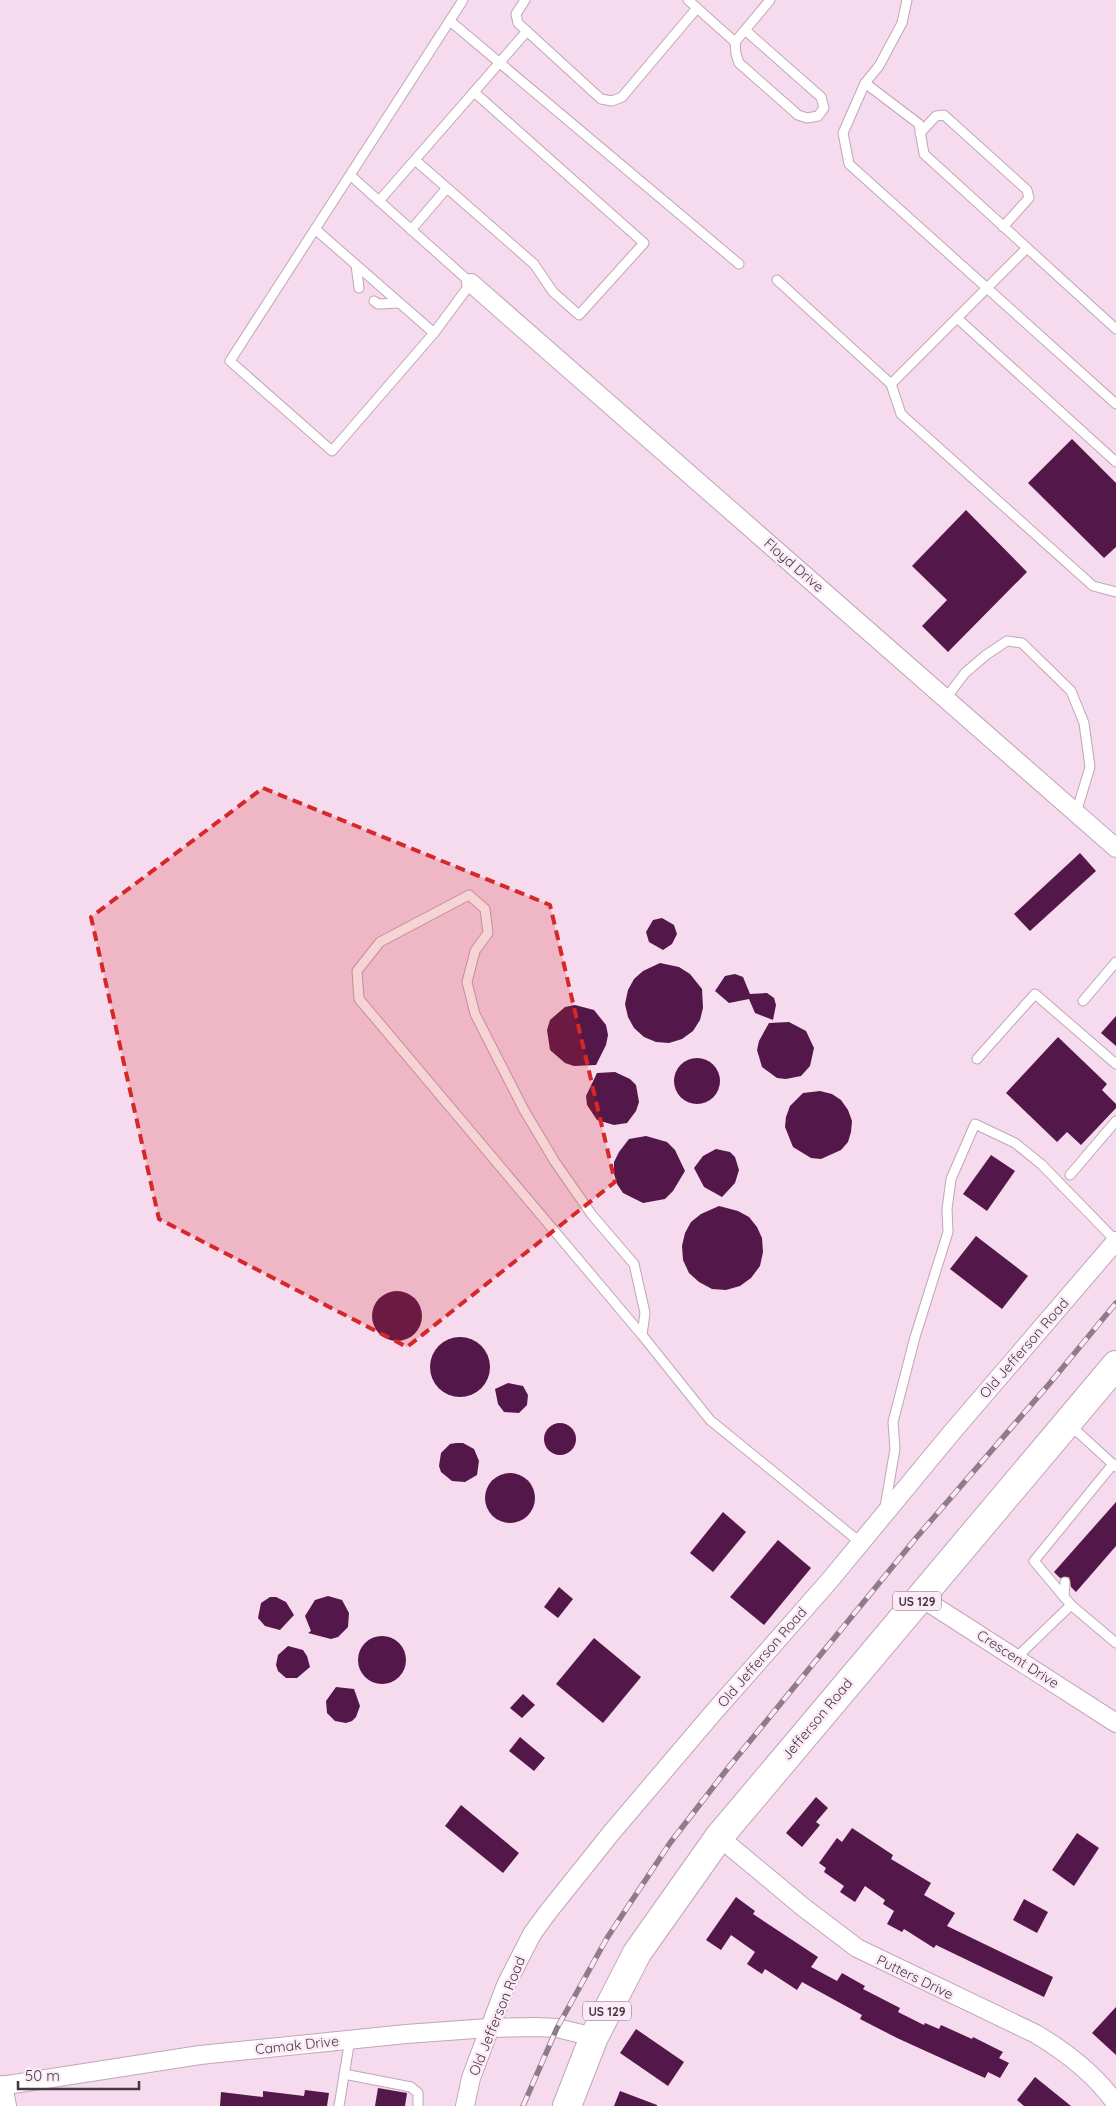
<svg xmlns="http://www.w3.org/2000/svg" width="1116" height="2106" font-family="Quicksand,sans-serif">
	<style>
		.building { fill: #531749 }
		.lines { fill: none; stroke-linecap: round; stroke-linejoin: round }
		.service-casing { stroke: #c0a6b9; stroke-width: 11 }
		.minor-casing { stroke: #c0a6b9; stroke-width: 20 }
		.trunk-casing { stroke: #c0a6b9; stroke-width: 30 }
		.service { stroke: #fff; stroke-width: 9 }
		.minor { stroke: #fff; stroke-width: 18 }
		.trunk { stroke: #fff; stroke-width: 28 }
		.rail-casing { stroke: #8e7c89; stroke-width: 5.5 }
		.rail { stroke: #fcebf7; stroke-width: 4; stroke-dasharray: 11; stroke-linecap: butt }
		.marked { fill: #d62828; fill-opacity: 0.2; stroke: #d62828; stroke-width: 4; stroke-dasharray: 10 6; stroke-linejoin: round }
		.labels { text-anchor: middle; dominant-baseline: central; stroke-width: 5; stroke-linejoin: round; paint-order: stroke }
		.shield { fill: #fcebf7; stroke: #7a6e77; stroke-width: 1 }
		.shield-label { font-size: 12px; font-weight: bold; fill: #433840 }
		.street-label { font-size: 14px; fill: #433840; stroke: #fcebf7 }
	</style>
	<rect width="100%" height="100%" fill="#f6daee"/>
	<!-- building -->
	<g class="building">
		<polygon points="1072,439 1116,483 1116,547 1104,558 1028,483"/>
		<polygon points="966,510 1027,572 948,652 922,626 947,600 912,566"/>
		<polygon points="1080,853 1096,871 1030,931 1014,914"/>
		<polygon points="662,918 674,925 677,934 672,944 663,950 649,942 646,932 653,920"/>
		<polygon points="660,963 679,967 690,974 702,989 703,1008 700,1020 693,1031 682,1039 669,1043 656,1042 644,1037 634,1028 628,1017 625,1004 628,990 634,979 643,971"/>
		<polygon points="735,974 743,977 750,994 767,993 774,998 776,1005 773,1020 755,1013 749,999 729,1003 715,991 725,976"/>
		<polygon points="575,1005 594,1010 606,1025 608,1035 606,1045 596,1065 574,1066 565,1063 550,1050 547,1030 550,1020 565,1007"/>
		<polygon points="1116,1016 1116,1046 1101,1033"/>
		<polygon points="789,1022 806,1031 814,1048 810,1066 801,1076 786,1079 777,1078 762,1067 757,1050 759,1041 769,1023"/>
		<polygon points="1058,1037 1107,1084 1102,1090 1116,1104 1116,1108 1081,1145 1067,1132 1057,1142 1006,1093"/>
		<circle cx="697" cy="1081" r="23"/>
		<polygon points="615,1072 630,1079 636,1085 639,1102 636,1111 627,1123 614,1125 597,1120 587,1105 586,1096 597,1073"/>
		<polygon points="820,1091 832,1094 841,1100 848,1110 852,1121 851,1132 848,1142 841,1150 821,1159 811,1158 793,1147 785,1127 786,1117 790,1106 803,1093"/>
		<polygon points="646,1136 667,1142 675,1150 685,1171 673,1191 665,1199 643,1203 623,1193 617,1184 614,1174 614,1162 619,1152 629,1139"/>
		<polygon points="716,1149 730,1152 735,1157 739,1170 735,1183 722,1197 704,1187 694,1168 703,1156"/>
		<polygon points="991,1155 1015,1171 987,1211 963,1194"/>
		<polygon points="719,1206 738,1211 749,1217 757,1227 762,1238 763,1252 760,1266 751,1278 740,1286 726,1290 712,1289 699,1282 689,1273 683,1260 682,1246 685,1233 691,1222 701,1214"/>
		<polygon points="976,1236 1028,1276 1002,1309 950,1269"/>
		<circle cx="397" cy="1316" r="25"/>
		<circle cx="460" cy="1367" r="30"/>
		<polygon points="508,1383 523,1386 528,1395 527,1405 519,1413 504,1412 498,1404 495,1389"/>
		<circle cx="560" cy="1439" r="16"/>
		<polygon points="456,1443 463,1443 474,1449 479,1461 477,1475 465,1482 452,1481 441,1472 439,1466 441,1453 450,1444"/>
		<circle cx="510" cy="1498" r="25"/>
		<polygon points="1116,1502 1116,1546 1076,1592 1071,1587 1069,1577 1060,1578 1054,1572"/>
		<polygon points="723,1512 746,1532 713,1572 690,1553"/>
		<polygon points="778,1540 811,1568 764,1625 730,1597"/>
		<polygon points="559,1587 573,1599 558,1618 544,1607"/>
		<polygon points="328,1596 342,1600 349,1613 348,1627 338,1637 331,1639 308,1633 311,1631 305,1616 315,1600"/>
		<polygon points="270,1597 276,1597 286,1602 294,1615 280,1630 265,1626 258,1618 261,1603"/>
		<circle cx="382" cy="1660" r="24"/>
		<polygon points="594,1638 641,1677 603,1723 556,1684"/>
		<polygon points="288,1646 303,1650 307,1656 310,1667 297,1678 286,1678 278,1671 276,1665 278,1655"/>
		<polygon points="336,1687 354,1689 360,1706 356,1717 352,1721 346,1723 335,1721 327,1713 326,1701"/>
		<polygon points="523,1694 535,1705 522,1718 510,1708"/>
		<polygon points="520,1737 545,1758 534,1771 509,1751"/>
		<polygon points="816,1797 828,1808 816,1822 820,1825 802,1847 786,1833"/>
		<polygon points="461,1805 519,1853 503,1873 445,1826"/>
		<polygon points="852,1828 893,1855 891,1859 931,1883 924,1895 955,1913 947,1926 1053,1977 1044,1997 936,1945 934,1948 904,1929 902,1932 887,1924 894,1911 883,1904 885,1900 865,1886 855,1902 840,1892 844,1886 824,1872 826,1868 819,1863 837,1838 842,1842"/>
		<polygon points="1077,1833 1099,1848 1074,1886 1052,1870"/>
		<polygon points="736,1897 755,1911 753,1914 818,1957 811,1967 837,1981 842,1973 865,1986 863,1989 900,2008 898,2012 924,2025 925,2023 939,2029 941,2025 972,2039 973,2037 1003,2052 999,2058 1009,2063 1000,2078 988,2072 985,2078 897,2038 860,2019 862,2015 802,1982 797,1990 765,1969 762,1974 747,1964 755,1952 731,1935 721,1950 706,1940"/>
		<polygon points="1024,1899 1048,1912 1037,1933 1013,1920"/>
		<polygon points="1116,2007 1116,2055 1092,2033"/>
		<polygon points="636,2029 684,2062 668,2086 620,2053"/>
		<polygon points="1035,2077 1071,2106 1024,2106 1017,2100"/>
		<polygon points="378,2088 407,2093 405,2106 375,2106"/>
		<polygon points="305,2090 329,2093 327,2106 220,2106 221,2092 263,2097 263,2091 304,2096"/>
		<polygon points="620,2091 657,2105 657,2106 614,2106"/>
	</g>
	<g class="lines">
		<!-- service casing -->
		<g class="service-casing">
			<g id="service">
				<polyline points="525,0 516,14 518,23 601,99 612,101 622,97 697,8"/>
				<polyline points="688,0 735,42 770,0"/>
				<polyline points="907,0 902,23 879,66 865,83 843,133 849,164 1116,404"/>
				<polyline points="450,21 739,264"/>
				<polyline points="735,42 736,54 739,63 798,115 807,118 818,116 824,108 821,97 745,30"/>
				<polyline points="865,83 919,124 924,154 1116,329"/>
				<polyline points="920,133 936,116 944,115 1027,190 1029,198 1003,227"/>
				<polyline points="415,160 534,264 553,292 579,315 644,243 474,92"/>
				<polyline points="350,175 230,361 332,451 434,333 471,283 350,175 463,0"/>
				<polyline points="379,201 527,31"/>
				<polyline points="315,229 434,333"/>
				<polyline points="411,230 447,188"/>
				<polyline points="356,265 359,288"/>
				<polyline points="777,280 891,384 901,414 1093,586 1116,592"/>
				<polyline points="374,301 378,304 399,303"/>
				<polyline points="957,318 1116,462"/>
				<polyline points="891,384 1027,248"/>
				<polyline points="946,698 965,673 986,655 1007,641 1022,643 1071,691 1084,723 1090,767 1076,813"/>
				<polyline points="1083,1001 1116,962"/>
				<polyline points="977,1059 1035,994 1116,1064"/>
				<polyline points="1070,1175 1116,1121"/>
				<polyline points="642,1335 645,1313 634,1264 592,1215 555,1162 524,1110 475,1014 467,982 475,951 488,933 485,909 469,895 380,942 357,971 359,999 642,1335 710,1420 861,1543"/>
				<polyline points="1070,1425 1116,1467"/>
				<polyline points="885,1507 895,1449 893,1422 915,1337 948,1232 947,1209 951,1179 975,1124 1015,1143 1041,1164 1116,1241"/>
				<polyline points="1064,1597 1065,1582"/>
				<polyline points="1071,1605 1034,1561 1113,1464"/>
				<polyline points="1016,1658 1071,1605 1116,1643"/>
				<polyline points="344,2074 411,2087 418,2093 418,2106"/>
				<polyline points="339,2106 350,2039"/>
			</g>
		</g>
		<!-- minor casing -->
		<g class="minor-casing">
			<g id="minor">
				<polyline points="471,283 1116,848"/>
				<polyline points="920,1597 1116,1723"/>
				<path d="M 719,1837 L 803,1907 L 857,1948 L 1036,2034 C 1066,2052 1096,2075 1116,2104"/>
				<polyline points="3,2085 7,2106"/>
				<polyline points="0,2086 200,2055 406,2034 489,2028 536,2027 557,2028 594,2037"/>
				<polyline points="465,2106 471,2078 506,1985 532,1934 548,1912 612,1832 713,1713 830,1580 953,1431 1116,1241"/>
			</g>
		</g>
		<!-- trunk casing -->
		<g class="trunk-casing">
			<polyline id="trunk" points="567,2106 594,2037 637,1953 719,1837 1116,1365"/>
		</g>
		<!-- service -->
		<use href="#service" class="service"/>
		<!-- minor -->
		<use href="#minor" class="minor"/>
		<!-- trunk -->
		<use href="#trunk" class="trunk"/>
		<!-- rail casing -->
		<g class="rail-casing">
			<polyline id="rail" points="523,2106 557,2028 607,1938 670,1843 728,1768 916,1538 1050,1383 1116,1303"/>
		</g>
		<!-- rail -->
		<use href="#rail" class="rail"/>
	</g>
	<!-- marked area -->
	<path class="marked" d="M 263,788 L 550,905 L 615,1182 L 407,1347 L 159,1219 L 91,917 Z"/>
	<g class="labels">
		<!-- shield labels -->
		<g class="shield">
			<rect x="893" y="1591.5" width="48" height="19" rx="4"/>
			<rect x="583" y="2001.5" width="48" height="19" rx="4"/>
		</g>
		<g class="shield-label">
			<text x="917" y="1601">US 129</text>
			<text x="607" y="2011">US 129</text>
		</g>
		<!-- street labels -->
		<g class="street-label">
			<text transform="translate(794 565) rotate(41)">Floyd Drive</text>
			<text transform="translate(1024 1348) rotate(-49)">Old Jefferson Road</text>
			<text transform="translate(762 1657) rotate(-49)">Old Jefferson Road</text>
			<text transform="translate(1018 1659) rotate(33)">Crescent Drive</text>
			<text transform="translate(817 1719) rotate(-50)">Jefferson Road</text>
			<text transform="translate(915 1977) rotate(26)">Putters Drive</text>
			<text transform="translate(497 2016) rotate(-68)">Old Jefferson Road</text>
			<text transform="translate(297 2045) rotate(-6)">Camak Drive</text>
		</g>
	</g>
	<!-- scale -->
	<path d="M18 2081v8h121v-8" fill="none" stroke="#433840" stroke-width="2.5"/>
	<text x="25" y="2081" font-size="15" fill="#433840" stroke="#fcebf7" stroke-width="4" paint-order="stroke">50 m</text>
</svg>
